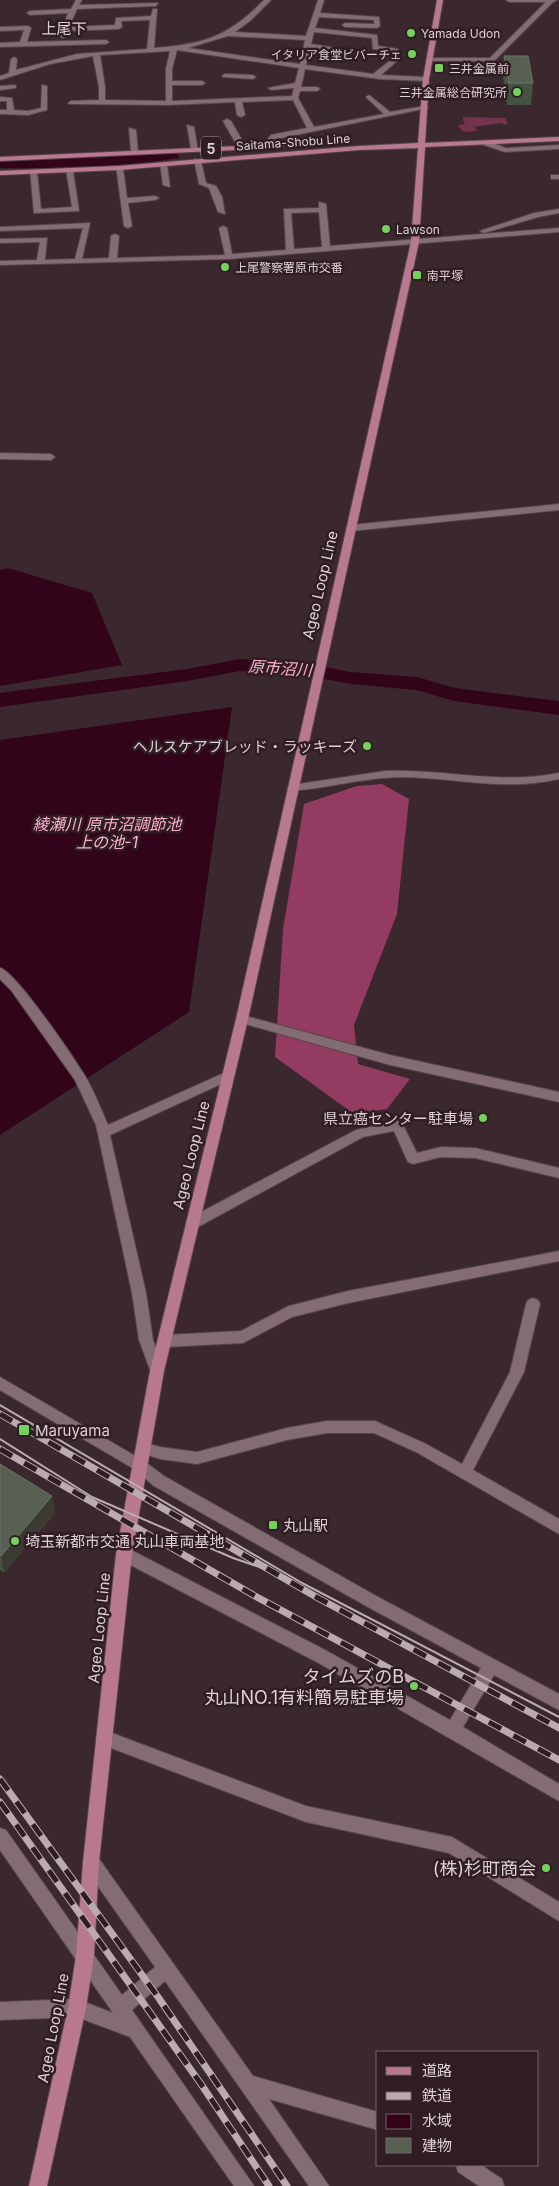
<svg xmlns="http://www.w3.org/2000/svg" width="559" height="2186" font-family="Inter,'Noto Sans JP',sans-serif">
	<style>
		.green { fill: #73334d }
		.forest { fill: #943b61 }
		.water { fill: #32041a }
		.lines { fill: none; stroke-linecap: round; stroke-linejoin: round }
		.river { fill: #32041a; fill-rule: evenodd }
		.minor-casing { stroke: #56454b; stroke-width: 2 }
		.major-casing { stroke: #56454b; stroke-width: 2 }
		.minor { fill: #846c74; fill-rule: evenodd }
		.major { fill: #b77890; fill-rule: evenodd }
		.tram-far1 { stroke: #bbabb0; stroke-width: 1 }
		.tram { stroke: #bbabb0; stroke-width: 2 }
		.rail-casing { stroke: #bbabb0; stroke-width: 7 }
		.rail { stroke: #301d24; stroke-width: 5; stroke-dasharray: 14; stroke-linecap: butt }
		.wall { fill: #465243 }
		.shaded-wall { fill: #3b3b34 }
		.building { fill: #576053; stroke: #6c7267 }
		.poi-dot { fill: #74d25b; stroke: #301d24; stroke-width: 2 }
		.labels { text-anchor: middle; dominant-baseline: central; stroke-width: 5; stroke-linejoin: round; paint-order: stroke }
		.far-poi-label { font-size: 12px; fill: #ded0d4; stroke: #301d24; text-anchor: start }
		.far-street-label { font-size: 12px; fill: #ded0d4; stroke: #301d24 }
		.shield { fill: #301d24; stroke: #aa9a9f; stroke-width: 1 }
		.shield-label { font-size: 14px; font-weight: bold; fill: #ded0d4 }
		.far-quarter-label { font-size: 15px; fill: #ded0d4; stroke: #301d24 }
		.street-label { font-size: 15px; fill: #ded0d4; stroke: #301d24 }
		.poi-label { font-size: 15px; fill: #ded0d4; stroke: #301d24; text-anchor: start }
		.water-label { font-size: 16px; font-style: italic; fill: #fcb1cc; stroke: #301d24 }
		.near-poi-label { font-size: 18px; fill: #ded0d4; stroke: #301d24; text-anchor: end }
	</style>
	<rect width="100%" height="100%" fill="#3b272e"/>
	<!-- green -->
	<polygon class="green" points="462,117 506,118 507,125 501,123 474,127 477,131 463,132 458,125 465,124"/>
	<!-- forest -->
	<polygon class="forest" points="382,784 409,799 397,914 354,1025 358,1064 410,1079 387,1109 354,1114 275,1057 283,929 304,804 357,786"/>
	<!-- water -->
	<g class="water">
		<path d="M 177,152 L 179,158 C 119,167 60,169 0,168 L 0,161 Z"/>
		<polygon points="8,568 92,593 122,665 0,686 0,570"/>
		<polygon points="232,707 189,1012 0,1135 0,740"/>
	</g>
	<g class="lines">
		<!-- river -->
		<polygon class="river" points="240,659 303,663 351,672 417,677 455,688 559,701 559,715 454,701 416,690 351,684 303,675 240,671 187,681 0,707 0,693 187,669"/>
		<!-- minor casing -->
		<g class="minor-casing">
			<g id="minor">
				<path d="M 76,0 L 82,0 L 79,5 L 158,3 L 156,6 L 77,9 L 69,27 L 115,25 L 116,18 L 151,16 L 153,9 L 157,9 L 154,48 C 204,44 228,37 264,0 L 271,0 L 251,20 L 235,32 L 306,36 L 318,0 L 324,0 L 320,13 L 379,17 L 380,26 L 377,28 L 345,27 L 342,25 L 345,23 L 374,24 L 374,20 L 319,17 L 315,28 L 377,35 L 378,46 L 398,49 L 397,61 L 381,75 L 426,77 L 429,79 L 426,81 L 380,79 L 305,69 L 301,87 L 317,87 L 320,89 L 317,91 L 300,91 L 298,98 L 314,127 L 384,114 L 367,98 L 366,97 L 369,95 L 390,112 L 424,106 L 428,108 L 276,139 L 275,140 L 279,146 L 275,148 L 267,140 L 271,135 L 307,128 L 293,100 L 242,102 L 245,115 L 241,117 L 237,115 L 235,102 L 169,105 L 69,104 L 68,103 L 71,101 L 99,100 L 99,87 L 93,56 L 50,64 L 0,80 L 0,76 L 9,73 L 11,59 L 14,57 L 17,59 L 16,70 L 77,54 L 147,49 L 150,20 L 121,21 L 122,27 L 119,29 L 68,31 L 66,36 L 63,38 L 60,36 L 68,13 L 30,15 L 27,13 L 30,11 L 71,9 ZM 314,32 L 372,38 L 373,49 L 392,51 L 391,60 L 373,74 L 306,65 L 310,48 L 340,51 L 343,49 L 311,44 ZM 228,36 L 305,40 L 300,64 L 188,48 ZM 177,50 L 299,68 L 295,83 L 268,88 L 271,90 L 294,88 L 292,96 L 172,101 L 172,85 L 202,85 L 205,83 L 202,81 L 172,81 L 172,69 ZM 170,51 L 166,69 L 166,101 L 105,100 L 105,87 L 100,55 Z"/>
				<polygon points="506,0 557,0 553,2 494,61 427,61 426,60 429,58 490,58 546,2 509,2"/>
				<polygon points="28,26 31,28 27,42 106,40 109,42 106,44 0,47 0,43 20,42 24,30 0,31 0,27"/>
				<polygon points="225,74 253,75 256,77 253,79 223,77 222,76"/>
				<polygon points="14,85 16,86 16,88 0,90 0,86"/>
				<polygon points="42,85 47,86 47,110 28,115 0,114 0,110 7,110 7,101 0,101 0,97 12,98 14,110 28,111 41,108"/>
				<polygon points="227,119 231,121 246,147 245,149 238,147 223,121"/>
				<polygon points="187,125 194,127 198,151 191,149"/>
				<polygon points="129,128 136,130 138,153 131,151"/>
				<polygon points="487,141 506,148 559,145 559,149 505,152 484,145 483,143"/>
				<polygon points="194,159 201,161 206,183 216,186 222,197 225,214 218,212 209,188 199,184"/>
				<polygon points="160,163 167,165 170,187 163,185"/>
				<polygon points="116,166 123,168 127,198 155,196 159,198 155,200 128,203 132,226 128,228 124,226"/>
				<polygon points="66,169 73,171 79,211 34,213 30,170 37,172 41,209 72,207"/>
				<rect x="551" y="175" width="8" height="4"/>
				<path d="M 319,202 L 326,204 L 330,246 L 559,228 L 559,232 L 229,259 L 0,265 L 0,261 L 37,260 L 40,242 L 0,243 L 0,239 L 47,238 L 45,260 L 75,259 L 83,228 L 0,231 L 0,227 L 90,223 L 82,259 L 109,258 L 111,236 L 115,234 L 119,236 L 117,258 L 225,255 L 219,228 L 223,226 L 227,228 L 232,254 L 286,250 L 284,209 L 319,208 ZM 319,212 L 322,247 L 294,249 L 291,213 Z"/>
				<polygon points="559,209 559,213 538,217 484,233 480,231 534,213"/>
				<polygon points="0,453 51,454 55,457 51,460 0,459"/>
				<polygon points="559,504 559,510 351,531 346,528 351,525"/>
				<path d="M 385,771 C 444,769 501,785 559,773 L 559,779 C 503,792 454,777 399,777 C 363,778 328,788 292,791 L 287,788 L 292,785 Z"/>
				<path d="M 0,968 C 16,972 74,1058 85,1076 C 94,1091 101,1109 108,1125 L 224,1073 L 232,1073 L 234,1076 L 232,1079 L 110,1135 L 146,1293 L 153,1340 L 164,1371 L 162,1375 L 157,1377 L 152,1375 L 139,1340 L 132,1293 L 96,1125 L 75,1080 L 11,990 L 0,979 Z"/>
				<polygon points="242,1015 390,1055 559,1092 559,1102 390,1065 238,1022 236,1019"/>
				<polygon points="398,1121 402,1123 417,1153 441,1147 475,1148 559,1168 559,1178 475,1158 441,1157 413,1164 408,1162 394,1131 363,1137 198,1227 188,1227 186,1223 188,1219 356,1130"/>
				<polygon points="559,1251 559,1261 348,1303 292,1317 243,1343 165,1347 160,1345 158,1341 160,1337 165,1335 241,1331 289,1306 348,1291"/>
				<polygon points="533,1298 538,1300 540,1304 524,1372 473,1470 559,1519 559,1534 416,1452 374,1433 327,1433 287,1440 197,1464 160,1459 138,1452 136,1448 138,1444 143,1442 160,1447 197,1452 287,1428 327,1421 375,1421 426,1444 462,1464 510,1372 526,1304 528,1300"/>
				<polygon points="0,1377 144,1461 164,1476 378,1597 559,1694 559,1710 494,1675 463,1727 559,1784 559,1801 315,1661 119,1559 116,1554 119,1549 124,1547 129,1549 327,1651 450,1720 481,1668 368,1607 154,1486 134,1469 0,1390"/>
				<polygon points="104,1730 306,1806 452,1837 559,1902 559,1921 449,1853 306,1822 98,1743 96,1738 98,1733"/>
				<polygon points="0,1828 6,1830 122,1995 155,1967 85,1868 83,1862 85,1856 91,1854 97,1856 253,2076 378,2112 378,2130 269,2099 329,2186 309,2186 165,1981 132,2010 254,2186 234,2186 130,2037 77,2017 0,2020 0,2002 77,1999 113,2013 0,1850"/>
				<polygon points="456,2165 481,2165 502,2179 504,2186 479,2186 458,2172"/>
			</g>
		</g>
		<!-- major casing -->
		<g class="major-casing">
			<g id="major">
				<polygon points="437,0 443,0 429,79 425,143 559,137 559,141 425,147 419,242 248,1019 164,1371 132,1554 99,1862 94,1956 86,2008 47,2186 29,2186 68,2008 76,1956 83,1862 116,1554 150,1371 236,1019 411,242 418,148 359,150 119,170 0,175 0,171 119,166 359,146 418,143 423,79"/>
				<polygon points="283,144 284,146 280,148 0,161 0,157"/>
			</g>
		</g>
		<!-- minor -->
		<use href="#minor" class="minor"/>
		<!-- major -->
		<use href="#major" class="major"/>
		<!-- tram-far1 -->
		<polyline class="tram-far1" points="0,1405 3,1407"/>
		<!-- tram -->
		<g class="tram">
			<polyline points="0,1405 302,1583 559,1717"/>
			<polyline points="0,1439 92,1497 233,1558 277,1573"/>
		</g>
		<!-- rail casing -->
		<g class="rail-casing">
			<g id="rail">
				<polyline points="0,1414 318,1598 559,1728"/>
				<polyline points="0,1449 255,1596 559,1760"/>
				<polyline points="0,1779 158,1997 287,2186"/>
				<polyline points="0,1802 201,2084 269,2186"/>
			</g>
		</g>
		<!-- rail -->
		<use href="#rail" class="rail"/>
	</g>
	<!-- wall -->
	<g class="wall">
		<polygon points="504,56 533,83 531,105 507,105 503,78"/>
		<polygon points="0,1464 52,1496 55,1513 4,1573 0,1570"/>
	</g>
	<!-- shaded-wall -->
	<polygon class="shaded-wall" points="52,1496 55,1513 4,1573 1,1556"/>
	<!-- building -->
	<g class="building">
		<polygon points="504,56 528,56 533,83 509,83"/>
		<polygon points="0,1464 52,1496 1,1556 0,1555"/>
	</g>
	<!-- markers -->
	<g class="poi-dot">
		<circle cx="411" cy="33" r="5"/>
		<circle cx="412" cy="54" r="5"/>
		<rect x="434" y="63" width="10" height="10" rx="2.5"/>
		<circle cx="517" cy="92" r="5"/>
		<circle cx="386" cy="229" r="5"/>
		<circle cx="225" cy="267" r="5"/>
		<rect x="412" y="270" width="10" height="10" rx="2.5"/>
		<circle cx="367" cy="746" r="5"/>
		<circle cx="483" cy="1118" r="5"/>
		<rect x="18" y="1424" width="12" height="12" rx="2.5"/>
		<rect x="268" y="1520" width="10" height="10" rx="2.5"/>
		<circle cx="15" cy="1541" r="5"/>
		<circle cx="414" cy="1686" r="5"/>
		<circle cx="546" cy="1868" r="5"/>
	</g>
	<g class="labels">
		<!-- far-poi labels -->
		<g class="far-poi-label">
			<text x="421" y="33">Yamada Udon</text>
			<text x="402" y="54" text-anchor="end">イタリア食堂ビバーチェ</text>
			<text x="449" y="68">三井金属前</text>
			<text x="507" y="92" text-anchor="end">三井金属総合研究所</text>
			<text x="396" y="229">Lawson</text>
			<text x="235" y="267">上尾警察署原市交番</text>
			<text x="427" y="275">南平塚</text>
		</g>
		<!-- far-street labels -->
		<g class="far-street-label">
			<text transform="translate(293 142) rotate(-4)">Saitama-Shobu Line</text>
		</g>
		<!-- shield labels -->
		<rect class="shield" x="201" y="136.5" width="20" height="23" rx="4"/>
		<g class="shield-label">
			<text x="211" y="148">5</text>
		</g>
		<!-- far-quarter labels -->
		<g class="far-quarter-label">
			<text x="64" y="28">上尾下</text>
		</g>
		<!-- street labels -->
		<g class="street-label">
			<text transform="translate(320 585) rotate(-77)">Ageo Loop Line</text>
			<text transform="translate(191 1155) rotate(-76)">Ageo Loop Line</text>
			<text transform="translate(99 1628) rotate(-84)">Ageo Loop Line</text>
			<text transform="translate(53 2028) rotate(-79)">Ageo Loop Line</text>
		</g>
		<!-- poi labels -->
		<g class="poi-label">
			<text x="357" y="746" text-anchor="end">ヘルスケアブレッド・ラッキーズ</text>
			<text x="473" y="1118" text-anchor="end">県立癌センター駐車場</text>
			<text x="35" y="1430">Maruyama</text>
			<text x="283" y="1525">丸山駅</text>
			<text x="25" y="1541">埼玉新都市交通 丸山車両基地</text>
		</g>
		<!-- water labels -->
		<g class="water-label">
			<text transform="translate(280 668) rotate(4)">原市沼川</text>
			<text x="107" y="824">綾瀬川 原市沼調節池<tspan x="107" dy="18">上の池-1</tspan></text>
		</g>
		<!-- near-poi labels -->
		<g class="near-poi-label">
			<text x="404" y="1676">タイムズのB<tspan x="404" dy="21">丸山NO.1有料簡易駐車場</tspan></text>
			<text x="536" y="1868">(株)杉町商会</text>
		</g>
	</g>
	<!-- legend -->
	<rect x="376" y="2051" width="162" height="115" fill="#301d24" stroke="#76656a"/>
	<rect x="386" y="2067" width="25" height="8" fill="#b77890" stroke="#76656a"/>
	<text x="422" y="2076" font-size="15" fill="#ded0d4">道路</text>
	<rect x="386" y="2092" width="25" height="8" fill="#bbabb0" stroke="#76656a"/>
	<text x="422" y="2101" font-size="15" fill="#ded0d4">鉄道</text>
	<rect x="386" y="2114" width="25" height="15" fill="#32041a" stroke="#76656a"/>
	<text x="422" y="2126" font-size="15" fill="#ded0d4">水域</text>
	<rect x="386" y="2138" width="25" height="15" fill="#576053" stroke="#76656a"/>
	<text x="422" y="2151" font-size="15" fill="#ded0d4">建物</text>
</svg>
